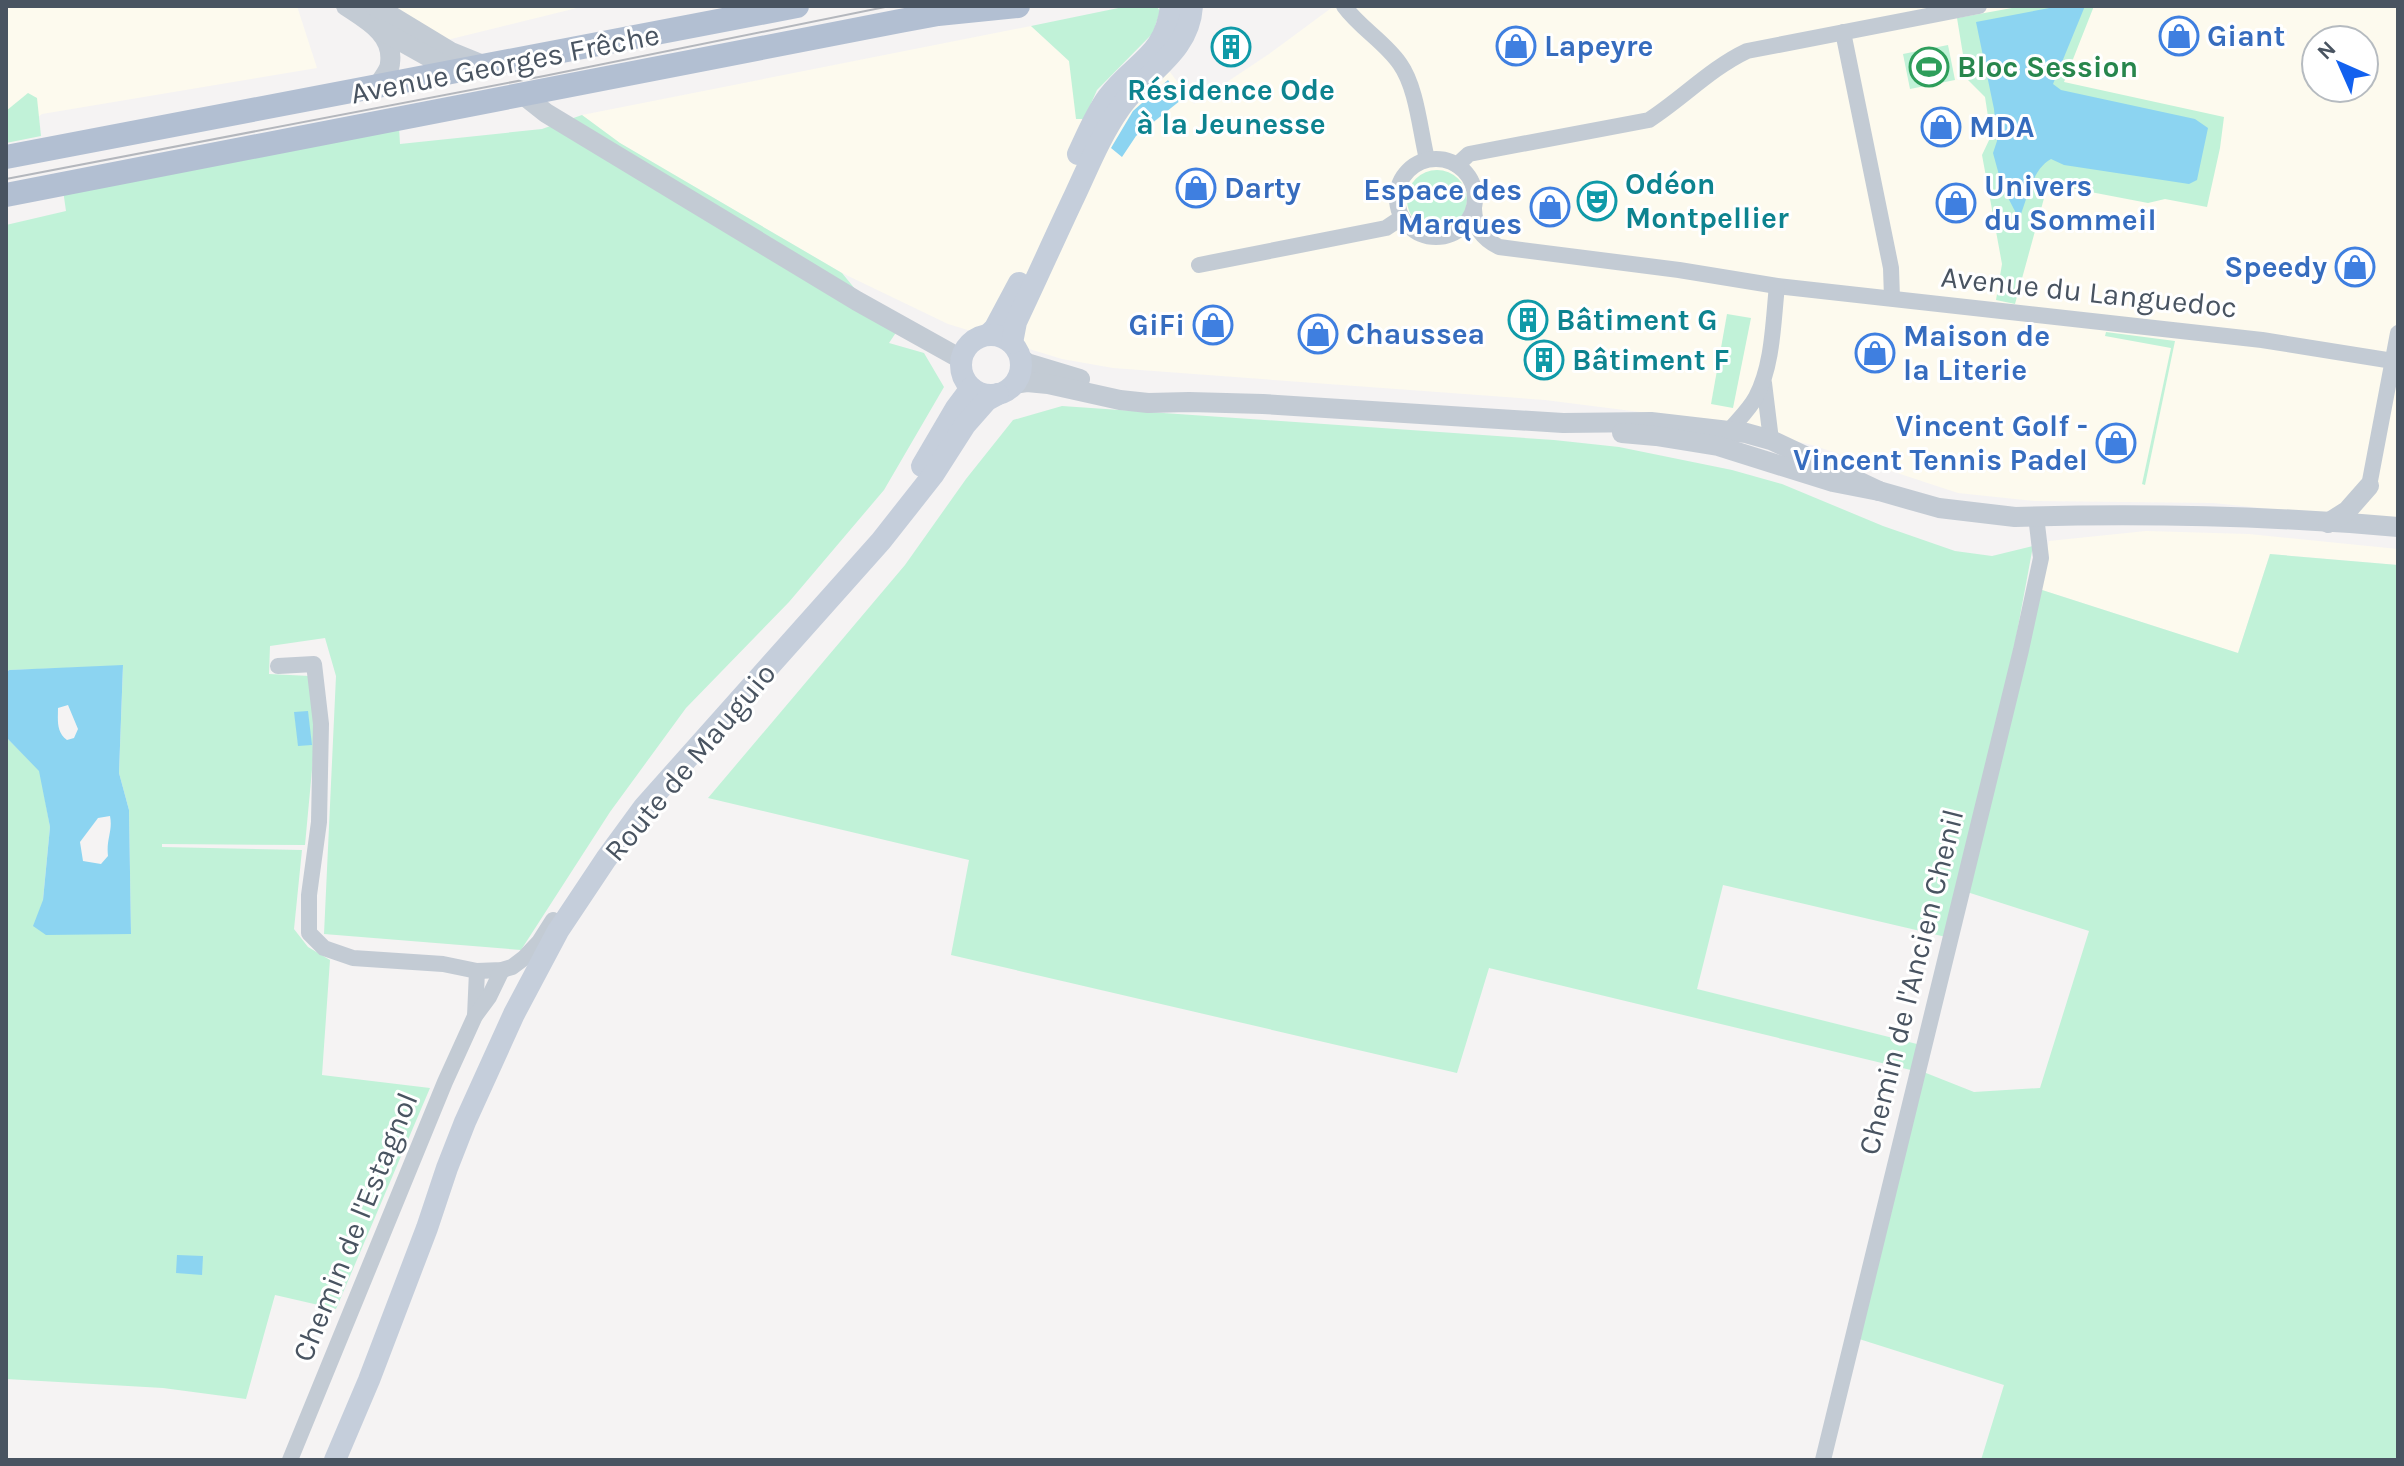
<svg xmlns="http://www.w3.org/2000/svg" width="2404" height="1466" font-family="Karla,sans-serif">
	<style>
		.commercial { fill: #fdfaee; fill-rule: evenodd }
		.green { fill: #c1f2d8 }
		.water { fill: #8cd4f1; fill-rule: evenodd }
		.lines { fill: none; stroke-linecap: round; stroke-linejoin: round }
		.minor { stroke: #c3cbd4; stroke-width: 16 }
		.tertiary { stroke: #c3cbd4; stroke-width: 20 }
		.secondary { stroke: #c5cedb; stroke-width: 22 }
		.primary { stroke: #b2bfd2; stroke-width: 24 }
		.tram { stroke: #b4b7bd; stroke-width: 2 }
		.labels { text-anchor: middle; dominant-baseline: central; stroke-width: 6; stroke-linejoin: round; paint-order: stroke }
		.shop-label { font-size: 30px; font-weight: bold; fill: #366cbe; stroke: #fff; text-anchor: start }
		.street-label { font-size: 30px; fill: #495461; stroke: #fff }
		.leisure-label { font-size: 30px; font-weight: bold; fill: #27864d; stroke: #fff; text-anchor: start }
		.culture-label { font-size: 30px; font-weight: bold; fill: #0d838f; stroke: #fff; text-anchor: start }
	</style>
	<rect width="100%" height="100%" fill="#f5f3f3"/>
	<!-- commercial -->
	<g class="commercial">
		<polygon points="6,6 297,6 317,68 42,114 6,142"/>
		<polygon points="395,6 585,6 447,40"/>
		<path d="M 1334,6 L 2398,6 L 2398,522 L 2213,503 L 2035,501 L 1958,493 L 1812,445 L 1703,420 L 1545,400 L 1113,368 L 1062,359 L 948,324 L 842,273 L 620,143 L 582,115 L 1031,26 L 1069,61 L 1084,119 L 1170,72 L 1194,104 L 1269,54 ZM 2316,40 L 2364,40 L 2364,88 L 2316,88 Z"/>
		<polygon points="2146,531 2249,534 2398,549 2398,565 2270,554 2238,653 2039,589 2049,541"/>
	</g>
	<!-- green -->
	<g class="green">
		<polygon points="1128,6 1156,6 1160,11 1153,33 1097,90 1084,119 1076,119 1069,61 1031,26"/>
		<polygon points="2023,6 2094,6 2064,82 2224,117 2220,148 2207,207 2165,199 2148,203 2054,185 2046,191 2015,304 1996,300 2002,264 1982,155 1991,136 1985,97 1967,79 1957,18"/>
		<polygon points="1948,45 1955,80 1910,89 1903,54"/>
		<polygon points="28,93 37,98 41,136 6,143 6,111"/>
		<polygon points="582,115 620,143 842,273 860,295 903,322 889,343 924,353 944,387 884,490 789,602 686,708 610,812 521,950 324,934 336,676 325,638 270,646 269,674 310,676 316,727 305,845 162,844 162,847 302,850 294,929 308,947 330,960 322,1075 430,1088 336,1309 275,1295 246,1399 163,1388 6,1379 6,737 40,771 50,827 43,900 131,934 129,810 119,773 123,666 9,670 6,673 6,225 66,211 63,190 399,127 400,144 542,129"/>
		<circle cx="1437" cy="200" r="30"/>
		<polygon points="1727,314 1751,318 1733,408 1711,404"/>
		<polygon points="2106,332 2175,341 2145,485 2142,484 2171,348 2105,336"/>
		<polygon points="1062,406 1554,440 1619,447 1732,470 1782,484 1883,526 1955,551 1992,556 2033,546 2015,643 1946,937 1723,885 1697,989 1921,1045 1915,1071 1926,1073 1974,1092 2040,1088 2089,931 1967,892 2039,589 2238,653 2270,554 2398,565 2398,1460 1981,1460 2004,1385 1856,1338 1915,1071 1489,968 1457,1073 951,955 969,860 708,798 905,565 966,479 1013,420"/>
	</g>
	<!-- water -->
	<g class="water">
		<path d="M 2060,6 L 2085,6 L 2053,84 L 2061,90 L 2195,119 L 2208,128 L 2197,180 L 2189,184 L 2064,165 L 2051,159 C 2032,169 2027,200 2019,219 L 2002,186 L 1993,153 L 1997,141 L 1994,109 L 1976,22 Z"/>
		<polygon points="1168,80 1181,100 1136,136 1122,157 1111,148 1133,111"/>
		<path d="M 123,665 L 119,773 L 129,810 L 131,934 L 46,935 L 33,926 L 43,900 L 50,827 L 39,771 L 6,737 L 6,673 L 9,670 ZM 68,705 L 78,729 L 74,738 L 67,740 C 56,732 58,720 58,708 ZM 110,816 C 113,831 106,839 108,856 L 101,864 L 83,861 L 80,842 L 98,818 Z"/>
		<polygon points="308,711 312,745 298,746 294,712"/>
		<polygon points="177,1255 203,1256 202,1275 176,1273"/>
	</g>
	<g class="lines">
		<!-- minor -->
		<g class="minor">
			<path d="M 1344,6 C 1360,28 1385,42 1400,64 C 1417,88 1420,131 1427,159"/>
			<polyline points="1843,32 1891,268 1892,298"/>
			<circle cx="1436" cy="198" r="39"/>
			<path d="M 1457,165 L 1469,154 L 1649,120 C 1683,98 1711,68 1747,51 L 1979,6"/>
			<path d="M 1474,209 C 1475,229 1482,238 1499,247 L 1679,270 L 1777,286 L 2262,340 L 2393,361"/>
			<polyline points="1199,265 1386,228 1401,218"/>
			<polyline points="1764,383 1771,440"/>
			<path d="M 1728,432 C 1737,421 1749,410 1756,397 C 1773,365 1773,322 1777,286"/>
			<polyline points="2369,486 2398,333"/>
			<polyline points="278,666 314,664 321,724 319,822 309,895 309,933 324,948 353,958 443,964 477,971 502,970 512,967 524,958 539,942 553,920"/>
			<polyline points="475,1016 477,971"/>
			<polyline points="290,1460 445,1082 475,1016 489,997 502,970"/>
			<polyline points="1823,1460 2021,650 2041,558 2036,516"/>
		</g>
		<!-- tertiary -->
		<g class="tertiary">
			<path d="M 346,6 C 367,20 394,34 390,63 C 390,70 382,79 378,86"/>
			<polyline points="375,6 451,52 483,65"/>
			<polyline points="379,29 454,71"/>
			<polyline points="522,94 546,113 857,301 961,359"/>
			<polyline points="1020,357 1027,363 1080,379"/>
			<polyline points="1014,384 1027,382 1048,384 1120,400 1148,403 1189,402 1263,404 1563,423 1651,422 1746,433 1771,440 1879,491"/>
			<path d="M 1622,433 L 1656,436 L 1718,446 L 1833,482 L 1879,491 L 1939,508 L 2015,517 C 2143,513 2271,516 2398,527"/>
			<polyline points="2328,523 2347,511 2369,486"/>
		</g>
		<!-- secondary -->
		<g class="secondary">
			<path d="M 1078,154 C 1087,135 1095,115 1108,97 C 1135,61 1165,57 1171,6"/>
			<polyline points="989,334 995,328 1019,283"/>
			<circle cx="991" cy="365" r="30"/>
			<path d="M 1012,343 L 1016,322 C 1036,280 1055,237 1075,195 C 1089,165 1101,135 1120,108 C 1145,72 1189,54 1192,6"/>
			<polyline points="922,466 956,408 971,388"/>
			<polyline points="335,1460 369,1380 427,1228 447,1168 465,1122 514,1014 558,931 606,859 644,807 881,541 933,475 965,425 987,400 998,394"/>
		</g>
		<!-- primary -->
		<g class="primary">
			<polyline points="6,157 797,6"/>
			<polyline points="6,195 900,21 938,14 1018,6"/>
		</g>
		<!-- tram -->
		<polyline class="tram" points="6,179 544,76 890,6"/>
	</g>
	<!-- icons -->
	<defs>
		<g id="shop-ring" transform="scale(2)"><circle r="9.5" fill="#fff" stroke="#3f7fe0" stroke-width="1.5"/><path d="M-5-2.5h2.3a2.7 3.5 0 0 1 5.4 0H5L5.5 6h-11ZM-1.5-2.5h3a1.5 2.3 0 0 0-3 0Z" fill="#3f7fe0"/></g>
		<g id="building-ring" transform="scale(2)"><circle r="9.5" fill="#fff" stroke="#0f9aa8" stroke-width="1.5"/><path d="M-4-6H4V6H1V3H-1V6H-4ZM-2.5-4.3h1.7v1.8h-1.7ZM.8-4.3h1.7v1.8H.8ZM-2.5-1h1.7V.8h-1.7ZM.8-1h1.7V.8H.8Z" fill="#0f9aa8"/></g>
		<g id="stadium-ring" transform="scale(2)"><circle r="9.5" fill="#fff" stroke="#2e9e5b" stroke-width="1.5"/><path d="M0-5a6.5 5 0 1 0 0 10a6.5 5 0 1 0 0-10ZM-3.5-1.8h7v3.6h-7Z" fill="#2e9e5b"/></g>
		<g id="theatre-ring" transform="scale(2)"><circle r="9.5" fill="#fff" stroke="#0f9aa8" stroke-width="1.5"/><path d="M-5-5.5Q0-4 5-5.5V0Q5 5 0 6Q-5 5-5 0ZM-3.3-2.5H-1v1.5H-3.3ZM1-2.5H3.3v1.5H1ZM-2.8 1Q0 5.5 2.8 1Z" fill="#0f9aa8"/></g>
	</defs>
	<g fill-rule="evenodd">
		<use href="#shop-ring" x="2179" y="36"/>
		<use href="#shop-ring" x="1516" y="46"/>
		<use href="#building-ring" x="1231" y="47"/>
		<use href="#stadium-ring" x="1929" y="67"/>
		<use href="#shop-ring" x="1941" y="127"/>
		<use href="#shop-ring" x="1196" y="188"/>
		<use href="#theatre-ring" x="1597" y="201"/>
		<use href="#shop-ring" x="1956" y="203"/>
		<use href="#shop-ring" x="1550" y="207"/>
		<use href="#shop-ring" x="2355" y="267"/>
		<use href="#building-ring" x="1528" y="320"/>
		<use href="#shop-ring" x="1213" y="325"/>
		<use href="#shop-ring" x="1318" y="334"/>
		<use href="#shop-ring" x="1875" y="353"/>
		<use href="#building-ring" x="1544" y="360"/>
		<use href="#shop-ring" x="2116" y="443"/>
	</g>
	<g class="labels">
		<!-- shop labels -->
		<g class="shop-label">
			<text x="2207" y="36">Giant</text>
			<text x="1544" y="46">Lapeyre</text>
			<text x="1969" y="127">MDA</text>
			<text x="1984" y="186">Univers<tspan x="1984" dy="34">du Sommeil</tspan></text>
			<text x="1224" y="188">Darty</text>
			<text x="1522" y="190" text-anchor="end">Espace des<tspan x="1522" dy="34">Marques</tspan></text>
			<text x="2327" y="267" text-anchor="end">Speedy</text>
			<text x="1185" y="325" text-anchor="end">GiFi</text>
			<text x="1346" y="334">Chaussea</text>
			<text x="1903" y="336">Maison de<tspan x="1903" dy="34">la Literie</tspan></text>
			<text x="2088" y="426" text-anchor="end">Vincent Golf -<tspan x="2088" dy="34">Vincent Tennis Padel</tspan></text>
		</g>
		<!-- street labels -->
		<g class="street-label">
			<text transform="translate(505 64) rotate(-11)">Avenue Georges Frêche</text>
			<text transform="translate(2089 292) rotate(6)">Avenue du Languedoc</text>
			<text transform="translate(690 762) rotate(-50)">Route de Mauguio</text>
			<text transform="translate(1911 982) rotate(-76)">Chemin de l'Ancien Chenil</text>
			<text transform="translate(355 1227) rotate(-68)">Chemin de l'Estagnol</text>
		</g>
		<!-- leisure labels -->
		<g class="leisure-label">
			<text x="1957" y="67">Bloc Session</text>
		</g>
		<!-- culture labels -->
		<g class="culture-label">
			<text x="1231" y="90" text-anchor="middle">Résidence Ode<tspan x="1231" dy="34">à la Jeunesse</tspan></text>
			<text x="1625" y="184">Odéon<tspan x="1625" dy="34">Montpellier</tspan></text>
			<text x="1556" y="320">Bâtiment G</text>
			<text x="1572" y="360">Bâtiment F</text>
		</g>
	</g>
	<!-- border -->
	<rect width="2404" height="1466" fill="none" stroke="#495461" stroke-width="16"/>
	<!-- north arrow -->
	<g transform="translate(2340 64) rotate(315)"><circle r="38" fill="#ffffff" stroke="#b6bbc0" stroke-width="2"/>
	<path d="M0-6L14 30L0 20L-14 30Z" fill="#1261ef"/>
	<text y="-12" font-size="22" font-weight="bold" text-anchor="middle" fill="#495461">N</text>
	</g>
</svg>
